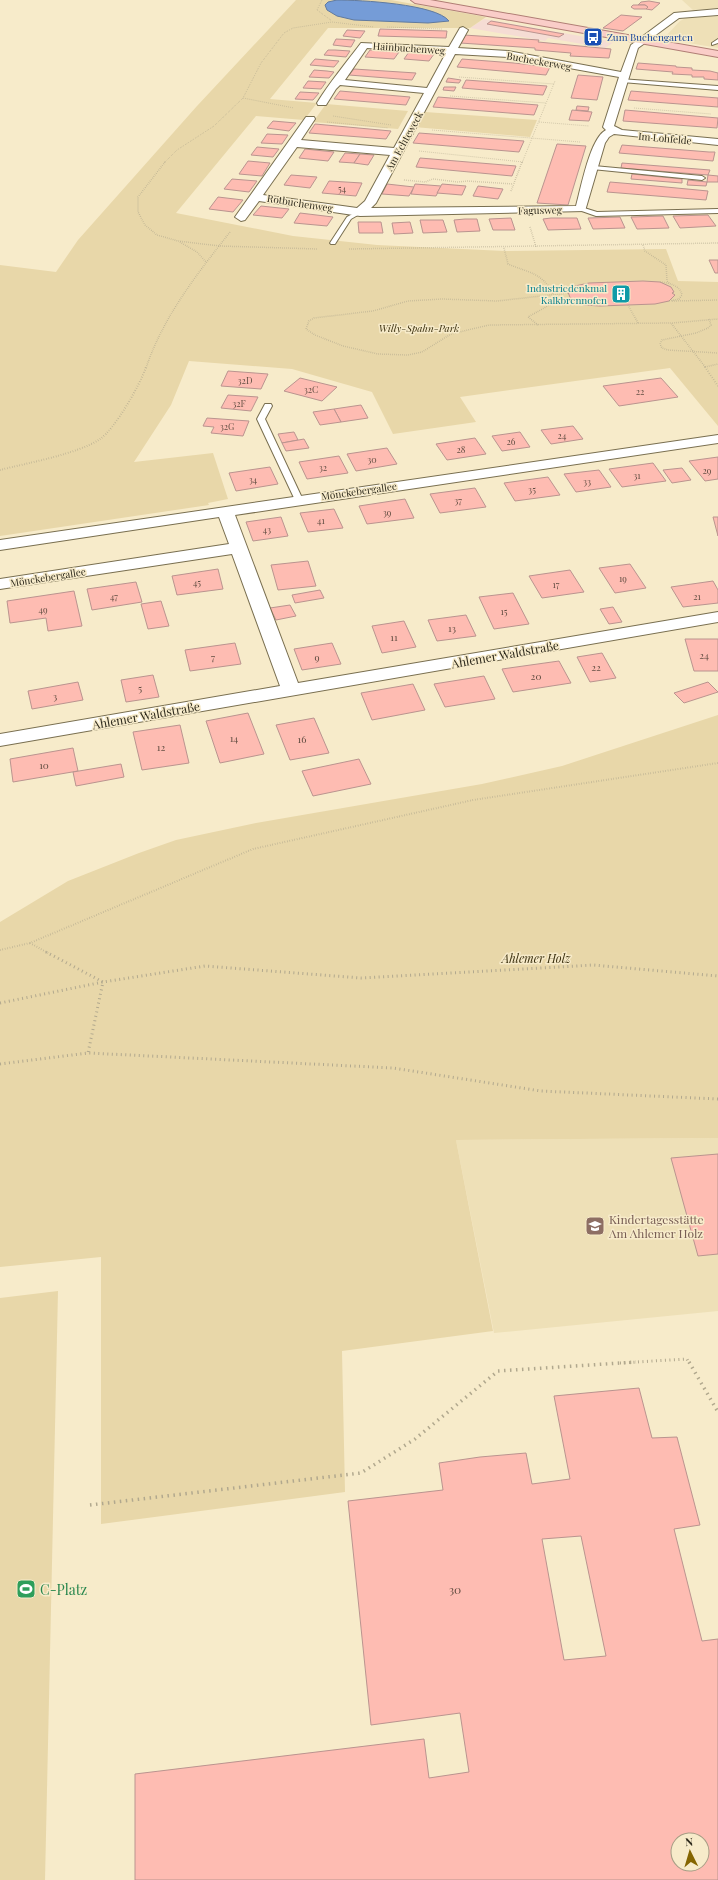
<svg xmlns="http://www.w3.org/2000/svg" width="718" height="1880" font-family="'Playfair Display',serif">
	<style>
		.built { fill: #eee0b7 }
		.industrial { fill: #f5dcd4 }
		.green { fill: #e8d7a9 }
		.water { fill: #759cd7; stroke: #607a9f }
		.building { fill: #febcb2; stroke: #ba948f; fill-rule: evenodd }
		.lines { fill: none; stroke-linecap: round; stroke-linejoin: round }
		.lane-casing { stroke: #796f50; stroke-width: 2 }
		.street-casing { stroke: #796f50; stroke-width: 2 }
		.primary-casing { stroke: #b07e75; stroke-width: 2 }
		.path-far4 { stroke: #b1a88e; stroke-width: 1; stroke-dasharray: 0.5 1.5; stroke-linecap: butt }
		.path-far3 { stroke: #b1a88e; stroke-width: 1.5; stroke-dasharray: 0.5 1.5; stroke-linecap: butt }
		.path-far2 { stroke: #b1a88e; stroke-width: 2; stroke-dasharray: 0.5 2; stroke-linecap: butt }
		.path-far1 { stroke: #b1a88e; stroke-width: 3; stroke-dasharray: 1 3.5; stroke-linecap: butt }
		.path { stroke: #b1a88e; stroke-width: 3.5; stroke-dasharray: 1.5 4.5; stroke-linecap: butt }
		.lane { fill: #fff; fill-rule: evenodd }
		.street { fill: #fff; fill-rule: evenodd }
		.primary { fill: #facdc8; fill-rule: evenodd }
		.labels { text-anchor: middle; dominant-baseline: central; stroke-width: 3; stroke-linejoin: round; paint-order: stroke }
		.far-number-label { font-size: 9px; fill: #624e42 }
		.far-transit-label { font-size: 10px; fill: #164399; stroke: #f7ebca; text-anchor: start }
		.far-street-label { font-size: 10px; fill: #2e2a1d; stroke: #f7ebca }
		.far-culture-label { font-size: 10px; fill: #0d838f; stroke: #f7ebca; text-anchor: end }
		.far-park-label { font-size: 10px; font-style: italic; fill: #3d3211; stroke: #f7ebca }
		.number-label { font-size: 10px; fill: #624e42 }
		.street-label { font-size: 12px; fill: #2e2a1d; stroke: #f7ebca }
		.park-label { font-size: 12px; font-style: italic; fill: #3d3211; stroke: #f7ebca }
		.education-label { font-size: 12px; fill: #785e54; stroke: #f7ebca; text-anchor: start }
		.near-number-label { font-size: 12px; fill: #624e42 }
		.near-leisure-label { font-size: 14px; fill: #27864d; stroke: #f7ebca; text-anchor: start }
	</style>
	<rect width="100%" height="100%" fill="#f7ebca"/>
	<!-- built -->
	<g class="built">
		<polygon points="682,0 718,0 718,8 693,10"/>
		<polygon points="718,16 718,48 671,40 665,37 680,21 686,18"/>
		<polygon points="718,1138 718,1311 494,1333 456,1140"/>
	</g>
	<!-- industrial -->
	<polygon class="industrial" points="484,19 614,42 605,48 548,38 545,41 470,28"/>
	<!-- green -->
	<g class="green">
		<polygon points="296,0 391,0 486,17 470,28 328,28 270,99 317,103 304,120 256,116 176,213 293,236 377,245 505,251 666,249 678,281 718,282 718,426 670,368 460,397 476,422 393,434 372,392 292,369 189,361 171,405 134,462 213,453 228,499 208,503 209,505 0,536 0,265 56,272 78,240 197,106"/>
		<polygon points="326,104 408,111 398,129 313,122"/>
		<polygon points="425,112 537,120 530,137 414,127"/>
		<polygon points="718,715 718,1138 456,1140 493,1331 342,1351 345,1492 101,1524 101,1257 0,1267 0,922 68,881 139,853 176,840 256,823 482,784 562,766"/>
		<polygon points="58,1291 45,1880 0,1880 0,1298"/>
	</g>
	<!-- water -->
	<path class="water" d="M 337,0 C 360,0 436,4 449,21 L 428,23 L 354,20 L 337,16 L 327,10 L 325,5 L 328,2 Z"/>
	<!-- building -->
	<g class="building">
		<polygon points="649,1 660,3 652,10 646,9 648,7 645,5 638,5 641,2"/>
		<polygon points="633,5 645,5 648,7 646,9 634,9 631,7"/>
		<polygon points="621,15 642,17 623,31 603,28"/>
		<polygon points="491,21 564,34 559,37 487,24"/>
		<polygon points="380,29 447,31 446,38 378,36"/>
		<polygon points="347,30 365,31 360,38 343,36"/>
		<polygon points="464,35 539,40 538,42 611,49 609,58 570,56 571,53 535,50 535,48 460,43"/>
		<polygon points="336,39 355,40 351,47 333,45"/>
		<polygon points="328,50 335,50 350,51 346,57 324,55"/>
		<polygon points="370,50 399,52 394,59 365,57"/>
		<polygon points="409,52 434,54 429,61 404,59"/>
		<polygon points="315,59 339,61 334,67 310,65"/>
		<polygon points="462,59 514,63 550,67 546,75 457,67"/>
		<polygon points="638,63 676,66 676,67 692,68 692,70 710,71 718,73 718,80 704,79 704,77 692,77 692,75 672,74 673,72 636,69"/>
		<polygon points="354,69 416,73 412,80 349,75"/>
		<polygon points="314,70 327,71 334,72 329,78 309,77"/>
		<polygon points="578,75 603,77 597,100 571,98"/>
		<polygon points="448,78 461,80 459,83 446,82"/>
		<polygon points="466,80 547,86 543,95 462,88"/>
		<polygon points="308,81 326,82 321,89 303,88"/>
		<polygon points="444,87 456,87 454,91 443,90"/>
		<polygon points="340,91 410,97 406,105 334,99"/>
		<polygon points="631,91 718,98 718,107 628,100"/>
		<polygon points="300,92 319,93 313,100 295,99"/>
		<polygon points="438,97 538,105 534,115 433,107"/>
		<polygon points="577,106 589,107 588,111 576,110"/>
		<polygon points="572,110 592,112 589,121 569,120"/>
		<polygon points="625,110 718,118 717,128 623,121"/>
		<polygon points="273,121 296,123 289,131 267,128"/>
		<polygon points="315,124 391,131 386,139 309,133"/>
		<polygon points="419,133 524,141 519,152 413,143"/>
		<polygon points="267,134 288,135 282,144 261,143"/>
		<polygon points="557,144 586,146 568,205 537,203"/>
		<polygon points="622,145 709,152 715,152 713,161 619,153"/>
		<polygon points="257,147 279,149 273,157 251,155"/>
		<polygon points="305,149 334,152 328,161 299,158"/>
		<polygon points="345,153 360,154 354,163 339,162"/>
		<polygon points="360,154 374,155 368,165 354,163"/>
		<polygon points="420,158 516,166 512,176 416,167"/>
		<polygon points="248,161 270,163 262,176 239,174"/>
		<polygon points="622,163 710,170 708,175 621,168"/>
		<polygon points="632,174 682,179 682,183 631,179"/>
		<polygon points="291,175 317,177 310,188 284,185"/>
		<polygon points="708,175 718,176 718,182 707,182"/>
		<polygon points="232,179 257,181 249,192 224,189"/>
		<polygon points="688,180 707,182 706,186 687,185"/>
		<polygon points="329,181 362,183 356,196 322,193"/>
		<polygon points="610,182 645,185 708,191 706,200 607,192"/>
		<polygon points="387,184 414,187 409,196 382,194"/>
		<polygon points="415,184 441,186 436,196 411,194"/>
		<polygon points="442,184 466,186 462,195 437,193"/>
		<polygon points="478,186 503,189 498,199 473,196"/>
		<polygon points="218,197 243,200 233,212 209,209"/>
		<polygon points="261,206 289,209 282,218 253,215"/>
		<polygon points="300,213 333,217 327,226 294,223"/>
		<polygon points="708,215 716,226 680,228 673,216"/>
		<polygon points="663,216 669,228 637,229 631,217"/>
		<polygon points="620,217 625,228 593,229 588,218"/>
		<polygon points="511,218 515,230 493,230 489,219"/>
		<polygon points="551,218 577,218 581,229 548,230 543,219"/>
		<polygon points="465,219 477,219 480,231 457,232 454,220"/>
		<polygon points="420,220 443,220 447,232 423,233"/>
		<polygon points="358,222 381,222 383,233 359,233"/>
		<polygon points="410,222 413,233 394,234 392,223"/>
		<polygon points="709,260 718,260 718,273 715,273"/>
		<polygon points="643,281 660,282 671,287 674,292 672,293 675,295 669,301 655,304 600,306 584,305 571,300 568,292 575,286 589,283"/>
		<polygon points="228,371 268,374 261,389 221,386"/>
		<polygon points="300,378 337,387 322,401 284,391"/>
		<polygon points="661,378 678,397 619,406 603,386"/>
		<polygon points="228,395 258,397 251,411 221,408"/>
		<polygon points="361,405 368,418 341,422 334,409"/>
		<polygon points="334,409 341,422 320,425 313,412"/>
		<polygon points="207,418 249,421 243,436 211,433 214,427 203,426"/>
		<polygon points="573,426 583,439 551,444 541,430"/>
		<polygon points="294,432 298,440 282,443 278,434"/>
		<polygon points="520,432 530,447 502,451 492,436"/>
		<polygon points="475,438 486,454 447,460 436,444"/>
		<polygon points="304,439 309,448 286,451 282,443"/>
		<polygon points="387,448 397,464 356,471 347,454"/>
		<polygon points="339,456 348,473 307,479 299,462"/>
		<polygon points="718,457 718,479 705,481 689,461"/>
		<polygon points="653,463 666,481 622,487 609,469"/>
		<polygon points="270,467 278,484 236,491 229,473"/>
		<polygon points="682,468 691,480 672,483 663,470"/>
		<polygon points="599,470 611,487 576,492 564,474"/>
		<polygon points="548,477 560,495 515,501 504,483"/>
		<polygon points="475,488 486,507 440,513 430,494"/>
		<polygon points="405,499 414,518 367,524 359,506"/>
		<polygon points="334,509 343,528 308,532 300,513"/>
		<polygon points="281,517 288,536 253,541 246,522"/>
		<polygon points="713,517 718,517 718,536"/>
		<polygon points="308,561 316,586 278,590 271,565"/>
		<polygon points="630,564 646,588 615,593 599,568"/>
		<polygon points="218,569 223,589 177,595 172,576"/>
		<polygon points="570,570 584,592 542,598 529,576"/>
		<polygon points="713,581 718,590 718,603 683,607 671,587"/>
		<polygon points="136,582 142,602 92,610 87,589"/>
		<polygon points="320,590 324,598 295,603 292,595"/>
		<polygon points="74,591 82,626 48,631 46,618 10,623 7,601"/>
		<polygon points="513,593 529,624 494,629 479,597"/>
		<polygon points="161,601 169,626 148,629 141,604"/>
		<polygon points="290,605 296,616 276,620 270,608"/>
		<polygon points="613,607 622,622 609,624 600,609"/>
		<polygon points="466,615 476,636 437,641 428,620"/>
		<polygon points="404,621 416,647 382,653 372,626"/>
		<polygon points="685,639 718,639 718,671 694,671"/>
		<polygon points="235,643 241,664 190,671 185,650"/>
		<polygon points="332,643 341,664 302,670 294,649"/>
		<polygon points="602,653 616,678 590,682 577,657"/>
		<polygon points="559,661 571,683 513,692 502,669"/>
		<polygon points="153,675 159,697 126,702 121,680"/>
		<polygon points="484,676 495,699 445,707 434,684"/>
		<polygon points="78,682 83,700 32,709 28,691"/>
		<polygon points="708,682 718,692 684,703 674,693"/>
		<polygon points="413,684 425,710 372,720 361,693"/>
		<polygon points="248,713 264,754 220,763 206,721"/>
		<polygon points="314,718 329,753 290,760 276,725"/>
		<polygon points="180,725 189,763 142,770 133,732"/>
		<polygon points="73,748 78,771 13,782 10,759"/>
		<polygon points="359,759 371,784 313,796 302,771"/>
		<polygon points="121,764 124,777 76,786 73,772"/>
		<polygon points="718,1154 718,1254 698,1256 671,1158"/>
		<path d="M 639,1388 L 652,1438 L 677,1437 L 700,1525 L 674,1529 L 702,1641 L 718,1639 L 718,1880 L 135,1880 L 135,1774 L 424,1739 L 429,1778 L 469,1772 L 460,1713 L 371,1725 L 348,1501 L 443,1490 L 439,1463 L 480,1457 L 526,1453 L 532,1484 L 570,1479 L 554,1396 ZM 581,1536 L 606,1656 L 564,1660 L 542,1539 ZM 678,1840 L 702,1840 L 702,1864 L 678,1864 Z"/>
	</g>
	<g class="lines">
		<!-- lane casing -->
		<g class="lane-casing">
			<g id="lane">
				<polygon points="718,39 718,43 712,45 712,43"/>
				<polygon points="620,79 718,86 718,90 622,82"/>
				<polygon points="594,166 702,176 705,178 702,180 592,169 591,168"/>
				<polygon points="581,207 597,212 718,209 718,213 596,216 579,210 578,209"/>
				<polygon points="358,211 363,212 351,219 335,244 331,244 330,243 347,217"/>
				<polygon points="265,404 271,404 272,406 265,419 303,500 302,502 296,502 295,500 257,419"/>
			</g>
		</g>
		<!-- street casing -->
		<g class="street-casing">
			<g id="street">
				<path d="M 718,9 L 718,15 L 679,18 L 638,48 L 614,126 L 622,130 L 718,139 L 718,145 L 614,134 L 609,137 L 605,143 L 585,211 L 360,216 L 259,201 L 245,220 L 241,221 L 235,217 L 306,117 L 314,117 L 315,119 L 301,140 L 394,148 L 424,93 L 340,85 L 336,89 L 326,105 L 318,105 L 317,103 C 330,82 346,63 361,43 L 449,47 L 460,28 L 463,27 L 468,30 L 458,48 L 508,51 L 621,72 L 631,45 L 674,13 ZM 367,48 L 446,53 L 427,88 L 345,80 ZM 455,54 L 508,57 L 619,77 L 603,127 L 606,130 C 590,138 581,188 576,206 L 371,208 L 376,203 ZM 297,147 L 390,155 L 365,201 L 357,208 L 263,195 Z"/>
				<polygon points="718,435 718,443 235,515 298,683 718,612 718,622 0,746 0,734 280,686 232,554 0,589 0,579 229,544 219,517 0,550 0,540"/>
			</g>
		</g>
		<!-- primary casing -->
		<g class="primary-casing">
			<polygon id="primary" points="411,0 430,0 718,51 718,57 415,3"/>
		</g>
		<!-- path-far4 -->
		<g class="path-far4">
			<polyline points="322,0 317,10 332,21"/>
			<polyline points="387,27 442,29"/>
			<polyline points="459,77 554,84"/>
			<polyline points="450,96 546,103"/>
			<polyline points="243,98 294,108"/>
			<polyline points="634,108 711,114"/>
			<polyline points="333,116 391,125"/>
			<polyline points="327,122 388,128"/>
			<polyline points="539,122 589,126"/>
			<polyline points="432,130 580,142"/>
			<polyline points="419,151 523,162"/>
			<polyline points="164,163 177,150 214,126 243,98 261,63 284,33 293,28 332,22 374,27"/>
			<polyline points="522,163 555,81"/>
		</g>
		<!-- path-far3 -->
		<g class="path-far3">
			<polyline points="165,162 138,197 138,212 145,225 157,235 178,241 220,246 318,249"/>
			<polyline points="404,180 425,182 433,179 458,182 467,181 513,184"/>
			<polyline points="511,191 522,162"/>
			<polyline points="530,227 536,247"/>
			<polyline points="180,242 197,252 206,262"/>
			<polyline points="643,245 645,251 666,265 667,281 670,284"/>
			<path d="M 504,248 L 508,264 C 529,273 542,272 554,295"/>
			<polyline points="349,249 718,243"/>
			<path d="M 660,282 C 669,283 680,285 682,295 L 679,299 L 669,301"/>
			<polyline points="568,293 497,301 441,299 408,301 373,311 314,318 309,321 306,329 315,335 343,346 378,354 408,355 422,352 451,334 489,325 671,323 706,368"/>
			<polyline points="672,301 718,300"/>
			<polyline points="628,305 638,323"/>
			<polyline points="709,319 711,325 708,328 696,333 662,340 660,344 662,348 668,350 718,353"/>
			<polyline points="672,323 718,319"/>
			<polyline points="538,325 528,317 553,303 571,300"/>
			<polyline points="705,367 718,364"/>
			<path d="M 146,368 C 163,317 197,274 230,232"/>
		</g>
		<!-- path-far2 -->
		<g class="path-far2">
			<polyline points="705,367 718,386"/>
			<path d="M 0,470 C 27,463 78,454 100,439 C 115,429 140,385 146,367"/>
			<polyline points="0,950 30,943"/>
			<polyline points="48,953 30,943 253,849 473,800 718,763"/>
		</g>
		<!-- path-far1 -->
		<g class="path-far1">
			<polyline points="46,952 103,982 88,1053"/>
			<polyline points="0,1003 103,982 205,966 361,978 593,965 718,976"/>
			<polyline points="0,1064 88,1053 150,1056 393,1068 541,1091 718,1099"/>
			<polyline points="620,1363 687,1359 689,1363"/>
		</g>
		<!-- path -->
		<g class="path">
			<polyline points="689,1362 718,1412"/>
			<polyline points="90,1505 361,1473 415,1439 498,1371 636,1362"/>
		</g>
		<!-- lane -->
		<use href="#lane" class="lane"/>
		<!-- street -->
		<use href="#street" class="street"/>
		<!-- primary -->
		<use href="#primary" class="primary"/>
	</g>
	<!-- icons -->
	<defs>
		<g id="bus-square" transform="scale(1)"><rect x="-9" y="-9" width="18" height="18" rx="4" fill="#1a4fb4" stroke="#f7ebca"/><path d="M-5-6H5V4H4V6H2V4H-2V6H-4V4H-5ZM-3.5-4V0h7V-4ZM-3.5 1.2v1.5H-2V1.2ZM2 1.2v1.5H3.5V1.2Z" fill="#fff"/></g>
		<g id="building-square" transform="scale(1)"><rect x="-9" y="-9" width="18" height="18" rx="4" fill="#0f9aa8" stroke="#f7ebca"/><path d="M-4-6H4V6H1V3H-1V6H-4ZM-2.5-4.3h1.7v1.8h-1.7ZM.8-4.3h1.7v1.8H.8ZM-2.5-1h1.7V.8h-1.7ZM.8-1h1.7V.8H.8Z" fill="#fff"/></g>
		<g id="school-square" transform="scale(1)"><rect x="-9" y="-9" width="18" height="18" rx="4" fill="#8d6e63" stroke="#f7ebca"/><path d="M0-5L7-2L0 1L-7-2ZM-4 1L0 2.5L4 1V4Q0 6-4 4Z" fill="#fff"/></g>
		<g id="stadium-square" transform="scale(1)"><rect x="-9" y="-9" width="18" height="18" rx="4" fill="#2e9e5b" stroke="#f7ebca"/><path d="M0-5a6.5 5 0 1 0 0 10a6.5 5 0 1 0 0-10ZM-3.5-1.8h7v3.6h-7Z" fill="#fff"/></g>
	</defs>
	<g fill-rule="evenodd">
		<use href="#bus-square" x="593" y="37"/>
		<use href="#building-square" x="621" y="294"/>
		<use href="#school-square" x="595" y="1226"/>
		<use href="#stadium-square" x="26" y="1589"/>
	</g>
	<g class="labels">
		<!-- far-number labels -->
		<g class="far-number-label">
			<text x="342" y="188">54</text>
			<text x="245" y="380">32D</text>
			<text x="311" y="389">32C</text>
			<text x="640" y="391">22</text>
			<text x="239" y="403">32F</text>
			<text x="227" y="426">32G</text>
			<text x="562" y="435">24</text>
			<text x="511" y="441">26</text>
			<text x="461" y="449">28</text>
			<text x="372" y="459">30</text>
			<text x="323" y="467">32</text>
			<text x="707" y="470">29</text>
			<text x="637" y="475">31</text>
			<text x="253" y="479">34</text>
			<text x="587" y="481">33</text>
			<text x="532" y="489">35</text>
			<text x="458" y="500">37</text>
			<text x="387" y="512">39</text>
			<text x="321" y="520">41</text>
			<text x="267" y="529">43</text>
			<text x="623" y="578">19</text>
			<text x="197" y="582">45</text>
			<text x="556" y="584">17</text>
			<text x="114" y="596">47</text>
			<text x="697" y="596">21</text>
			<text x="43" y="609">49</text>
			<text x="504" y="611">15</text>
		</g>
		<!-- far-transit labels -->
		<g class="far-transit-label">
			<text x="607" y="37">Zum Buchengarten</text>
		</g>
		<!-- far-street labels -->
		<g class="far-street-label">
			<text transform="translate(409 48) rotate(4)">Hainbuchenweg</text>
			<text transform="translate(539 61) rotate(10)">Bucheckerweg</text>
			<text transform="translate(665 138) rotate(5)">Im Lohfelde</text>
			<text transform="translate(404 141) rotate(-61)">Am Echteweck</text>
			<text transform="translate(300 203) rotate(9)">Rotbuchenweg</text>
			<text transform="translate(540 210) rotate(-1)">Fagusweg</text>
			<text transform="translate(359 491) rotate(-8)">Mönckebergallee</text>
			<text transform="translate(48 577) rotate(-9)">Mönckebergallee</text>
		</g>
		<!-- far-culture labels -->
		<g class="far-culture-label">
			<text x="607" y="288">Industriedenkmal<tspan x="607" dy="12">Kalkbrennofen</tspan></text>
		</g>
		<!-- far-park labels -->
		<g class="far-park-label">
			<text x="419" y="328">Willy-Spahn-Park</text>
		</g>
		<!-- number labels -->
		<g class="number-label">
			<text x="452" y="628">13</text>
			<text x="394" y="637">11</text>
			<text x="704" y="655">24</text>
			<text x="213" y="657">7</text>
			<text x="317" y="657">9</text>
			<text x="596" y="667">22</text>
			<text x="536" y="676">20</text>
			<text x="140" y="688">5</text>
			<text x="55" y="696">3</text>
			<text x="234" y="738">14</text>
			<text x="302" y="739">16</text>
			<text x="161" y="747">12</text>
			<text x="44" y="765">10</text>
		</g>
		<!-- street labels -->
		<g class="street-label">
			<text transform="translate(505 654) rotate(-10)">Ahlemer Waldstraße</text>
			<text transform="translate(146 715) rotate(-10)">Ahlemer Waldstraße</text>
		</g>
		<!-- park labels -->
		<g class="park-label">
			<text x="536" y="958">Ahlemer Holz</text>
		</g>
		<!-- education labels -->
		<g class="education-label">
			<text x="609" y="1219">Kindertagesstätte<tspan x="609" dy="14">Am Ahlemer Holz</tspan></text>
		</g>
		<!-- near-number labels -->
		<g class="near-number-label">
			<text x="455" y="1589">30</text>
		</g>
		<!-- near-leisure labels -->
		<g class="near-leisure-label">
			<text x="40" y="1589">C-Platz</text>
		</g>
	</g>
	<!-- north arrow -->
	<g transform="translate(690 1852) rotate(355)"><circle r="19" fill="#f7ebca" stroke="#a79e85"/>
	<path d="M0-3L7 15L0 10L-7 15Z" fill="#856500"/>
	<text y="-6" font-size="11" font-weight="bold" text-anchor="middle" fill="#2e2a1d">N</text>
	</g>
</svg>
